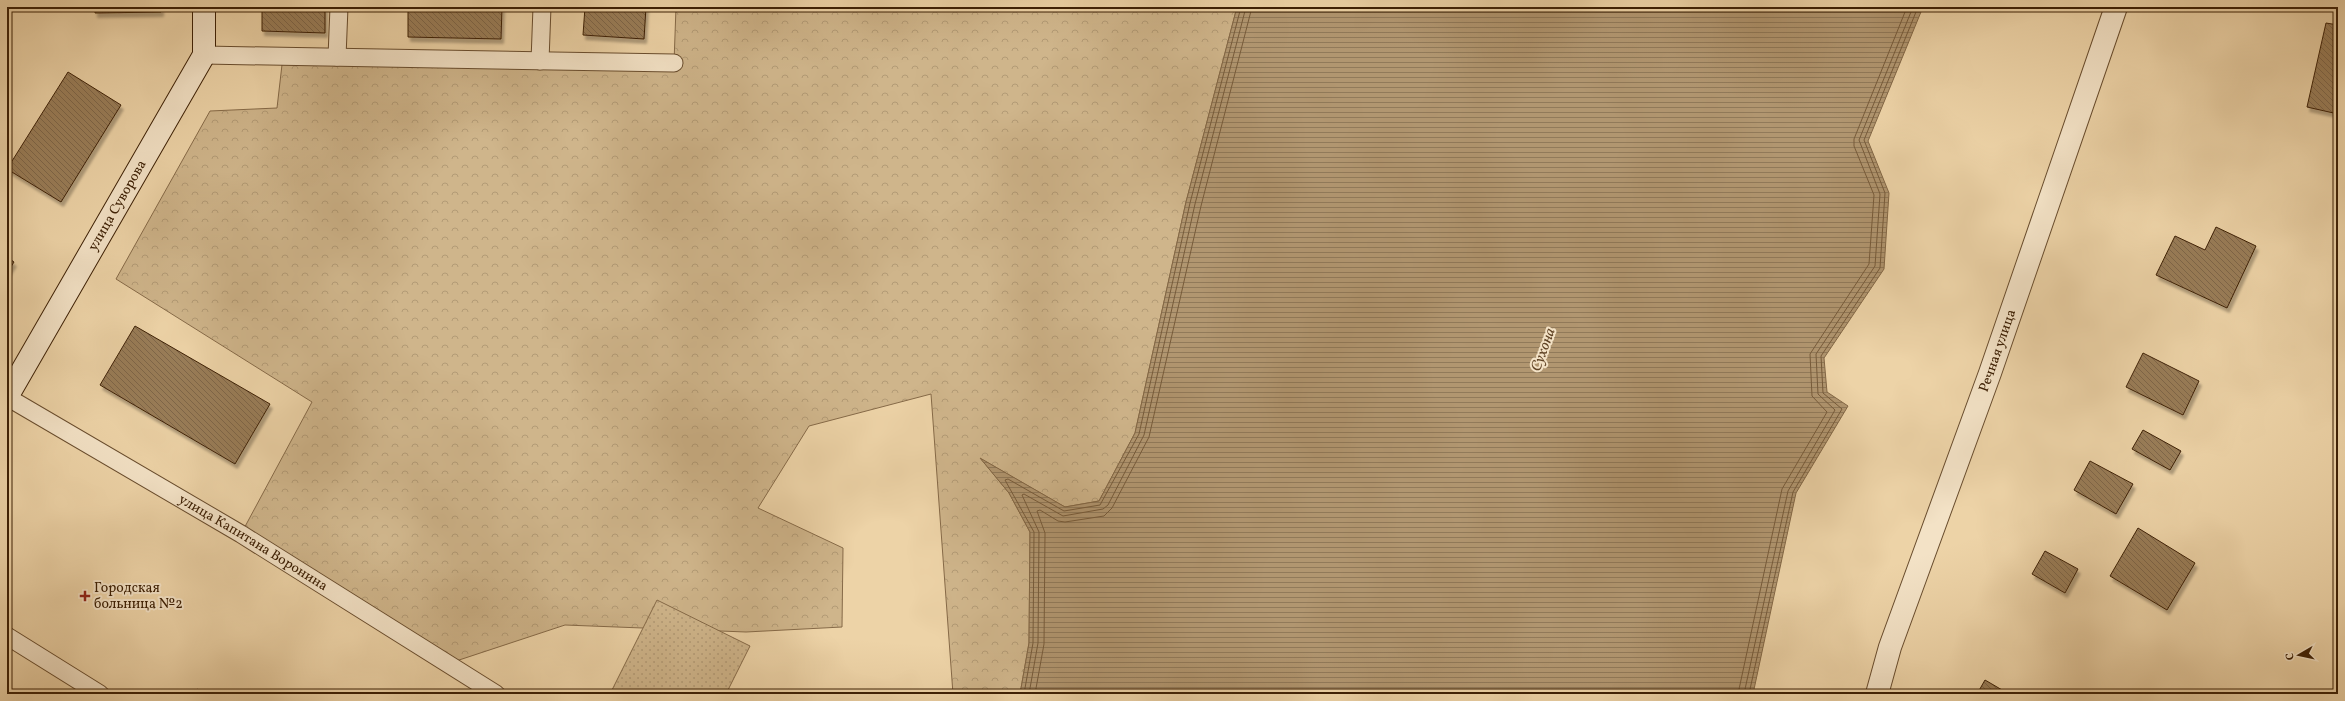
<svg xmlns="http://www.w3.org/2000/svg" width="2345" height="701" font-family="Vollkorn,serif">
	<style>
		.forest { fill: url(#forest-crowns); stroke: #866a48 }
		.park { fill: url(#park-dots); stroke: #866a48 }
		.water { fill: url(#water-rules); stroke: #836745 }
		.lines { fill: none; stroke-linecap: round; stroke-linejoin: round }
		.shore { stroke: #775b3a; stroke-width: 1 }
		.building { fill: url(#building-back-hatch); stroke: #3d2005; filter: url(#shadow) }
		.lane-casing { stroke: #694d2e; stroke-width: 19 }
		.street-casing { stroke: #694d2e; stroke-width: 24 }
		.secondary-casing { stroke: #3d2005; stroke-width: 24 }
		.lane { stroke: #f3e2c6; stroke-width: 17 }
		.street { stroke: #f3e2c6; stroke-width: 22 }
		.secondary { stroke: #f3e2c6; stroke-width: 22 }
		.poi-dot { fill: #8f2418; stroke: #f3e2c6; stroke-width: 1.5 }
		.labels { text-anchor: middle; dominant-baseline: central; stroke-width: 4; stroke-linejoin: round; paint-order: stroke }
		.street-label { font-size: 14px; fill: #3d2005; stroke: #f3e2c6 }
		.poi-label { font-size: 14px; fill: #3d2005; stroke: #f3e2c6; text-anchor: start }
		.water-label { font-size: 15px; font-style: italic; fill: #604325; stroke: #f3e2c6 }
	</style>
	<defs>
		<pattern id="forest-crowns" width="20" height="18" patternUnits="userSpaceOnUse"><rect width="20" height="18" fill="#cfb58b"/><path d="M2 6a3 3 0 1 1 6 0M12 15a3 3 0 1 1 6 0" fill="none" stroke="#b39b76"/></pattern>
		<pattern id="park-dots" width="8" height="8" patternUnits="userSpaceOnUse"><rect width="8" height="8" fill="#cfb58b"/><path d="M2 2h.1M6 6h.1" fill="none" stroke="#b39b76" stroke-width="1.8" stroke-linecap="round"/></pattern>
		<pattern id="water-rules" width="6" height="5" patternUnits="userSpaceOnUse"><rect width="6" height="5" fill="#b19670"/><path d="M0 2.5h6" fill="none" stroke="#917a5a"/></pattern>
		<pattern id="building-back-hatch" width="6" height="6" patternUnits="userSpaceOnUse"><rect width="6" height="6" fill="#997d59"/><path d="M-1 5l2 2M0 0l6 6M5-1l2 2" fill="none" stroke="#7e6648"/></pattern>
		<filter id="shadow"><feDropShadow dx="2.5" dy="4.5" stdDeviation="1" flood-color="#0004"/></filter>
	</defs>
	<rect width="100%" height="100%" fill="#edd3a7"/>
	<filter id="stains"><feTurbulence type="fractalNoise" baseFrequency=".005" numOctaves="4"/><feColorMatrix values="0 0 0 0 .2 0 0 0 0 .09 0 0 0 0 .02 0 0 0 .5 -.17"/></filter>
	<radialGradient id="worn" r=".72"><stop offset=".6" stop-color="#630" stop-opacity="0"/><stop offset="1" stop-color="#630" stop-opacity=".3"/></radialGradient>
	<!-- forest -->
	<polygon class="forest" points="676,7 1237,7 1186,202 1135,433 1099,501 1065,507 981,459 1009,493 1030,532 1029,643 1020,694 953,694 931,394 809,426 758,508 843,548 842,627 746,632 565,625 447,664 241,534 312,402 116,279 210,111 277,108 283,56 674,63"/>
	<!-- park -->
	<polygon class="park" points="657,600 750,646 726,694 610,694"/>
	<!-- water -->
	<polygon class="water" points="1237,7 1923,7 1868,141 1889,193 1884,269 1824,358 1827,392 1848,406 1796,493 1753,694 1020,694 1029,643 1030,532 1009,493 980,458 1065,507 1099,501 1135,433 1186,202"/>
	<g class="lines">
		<!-- shore -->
		<g class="shore">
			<polyline points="1024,694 1033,643 1034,532 1005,480 1008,479 1064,511 1100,505 1139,434 1190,203 1241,7"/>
			<polyline points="1029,694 1038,643 1039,532 1022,495 1024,494 1063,516 1103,509 1108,505 1144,435 1195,204 1246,7"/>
			<polyline points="1035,694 1044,644 1045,533 1037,511 1040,510 1058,521 1065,522 1104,516 1112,508 1149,437 1201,206 1252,7"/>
			<polyline points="1738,694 1782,489 1827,412 1812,396 1810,354 1869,264 1874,195 1854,146 1854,139 1907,7"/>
			<polyline points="1744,694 1788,491 1835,410 1818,394 1816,354 1875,266 1880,194 1859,140 1913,7"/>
			<polyline points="1749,694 1793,492 1842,409 1823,393 1821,356 1880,268 1885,193 1864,140 1918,7"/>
		</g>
	</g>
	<!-- building -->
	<g class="building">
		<polygon points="95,7 161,7 161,12 95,13"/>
		<polygon points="262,7 325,7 325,33 262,31"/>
		<polygon points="408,7 502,7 501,39 408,37"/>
		<polygon points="585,7 646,7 644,39 583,35"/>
		<polygon points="2326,23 2338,25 2338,114 2307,107"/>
		<polygon points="68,72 121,105 61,202 7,169"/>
		<polygon points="2216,227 2256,246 2227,308 2156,275 2175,236 2205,250"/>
		<polygon points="7,257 14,262 7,273"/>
		<polygon points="135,326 270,404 235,464 100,385"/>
		<polygon points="2143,353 2199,381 2183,415 2126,387"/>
		<polygon points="2143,430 2181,451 2170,470 2132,449"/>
		<polygon points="2090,461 2133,484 2116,514 2074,490"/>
		<polygon points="2138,528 2195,563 2167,610 2110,576"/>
		<polygon points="2045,551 2078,569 2065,593 2032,574"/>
		<polygon points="1985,680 2009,694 1977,694"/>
		<polygon points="197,689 204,694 194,694"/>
	</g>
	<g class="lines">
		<!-- lane casing -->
		<g class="lane-casing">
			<g id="lane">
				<polyline points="204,55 674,63"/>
				<polyline points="337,57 339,7"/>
				<polyline points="540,61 542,7"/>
				<path id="s1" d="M 7,397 L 241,534 L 496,694"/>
				<polyline points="7,636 100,694"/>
			</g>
		</g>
		<!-- street casing -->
		<g class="street-casing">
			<g id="street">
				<path id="s2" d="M 1877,694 L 1890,647 L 1990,373 L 2116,7"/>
			</g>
		</g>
		<!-- secondary casing -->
		<g class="secondary-casing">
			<g id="secondary">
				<path id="s3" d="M 7,397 L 204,55 L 204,7"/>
			</g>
		</g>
		<!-- lane -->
		<use href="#lane" class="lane"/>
		<!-- street -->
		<use href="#street" class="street"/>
		<!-- secondary -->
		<use href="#secondary" class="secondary"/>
	</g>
	<!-- markers -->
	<path class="poi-dot" d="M83 590h4v4h4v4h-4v4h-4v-4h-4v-4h4z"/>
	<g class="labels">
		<!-- street labels -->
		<g class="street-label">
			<text stroke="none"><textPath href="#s3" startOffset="221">улица Суворова</textPath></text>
			<text stroke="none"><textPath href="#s2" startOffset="364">Речная улица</textPath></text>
			<text stroke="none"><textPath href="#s1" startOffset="286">улица Капитана Воронина</textPath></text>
		</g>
		<!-- poi labels -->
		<g class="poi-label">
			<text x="94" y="588">Городская<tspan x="94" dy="16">больница №2</tspan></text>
		</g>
		<!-- water labels -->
		<g class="water-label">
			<text transform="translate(1544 350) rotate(-70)">Сухона</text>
		</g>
	</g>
	<!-- margin -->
	<rect width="2345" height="701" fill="none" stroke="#edd3a7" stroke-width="24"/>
	<rect x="8" y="8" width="2329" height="685" fill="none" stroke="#3d2005" stroke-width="2"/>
	<rect x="12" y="12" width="2321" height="677" fill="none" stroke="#3d2005"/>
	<!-- north arrow -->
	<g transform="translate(2299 655) rotate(261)" stroke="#f3e2c6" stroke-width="3" paint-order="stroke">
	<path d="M0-3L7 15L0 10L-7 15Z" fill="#3d2005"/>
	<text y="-6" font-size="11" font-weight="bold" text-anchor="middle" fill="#3d2005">С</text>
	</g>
	<rect width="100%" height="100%" filter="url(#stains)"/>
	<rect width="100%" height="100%" fill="url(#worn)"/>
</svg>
